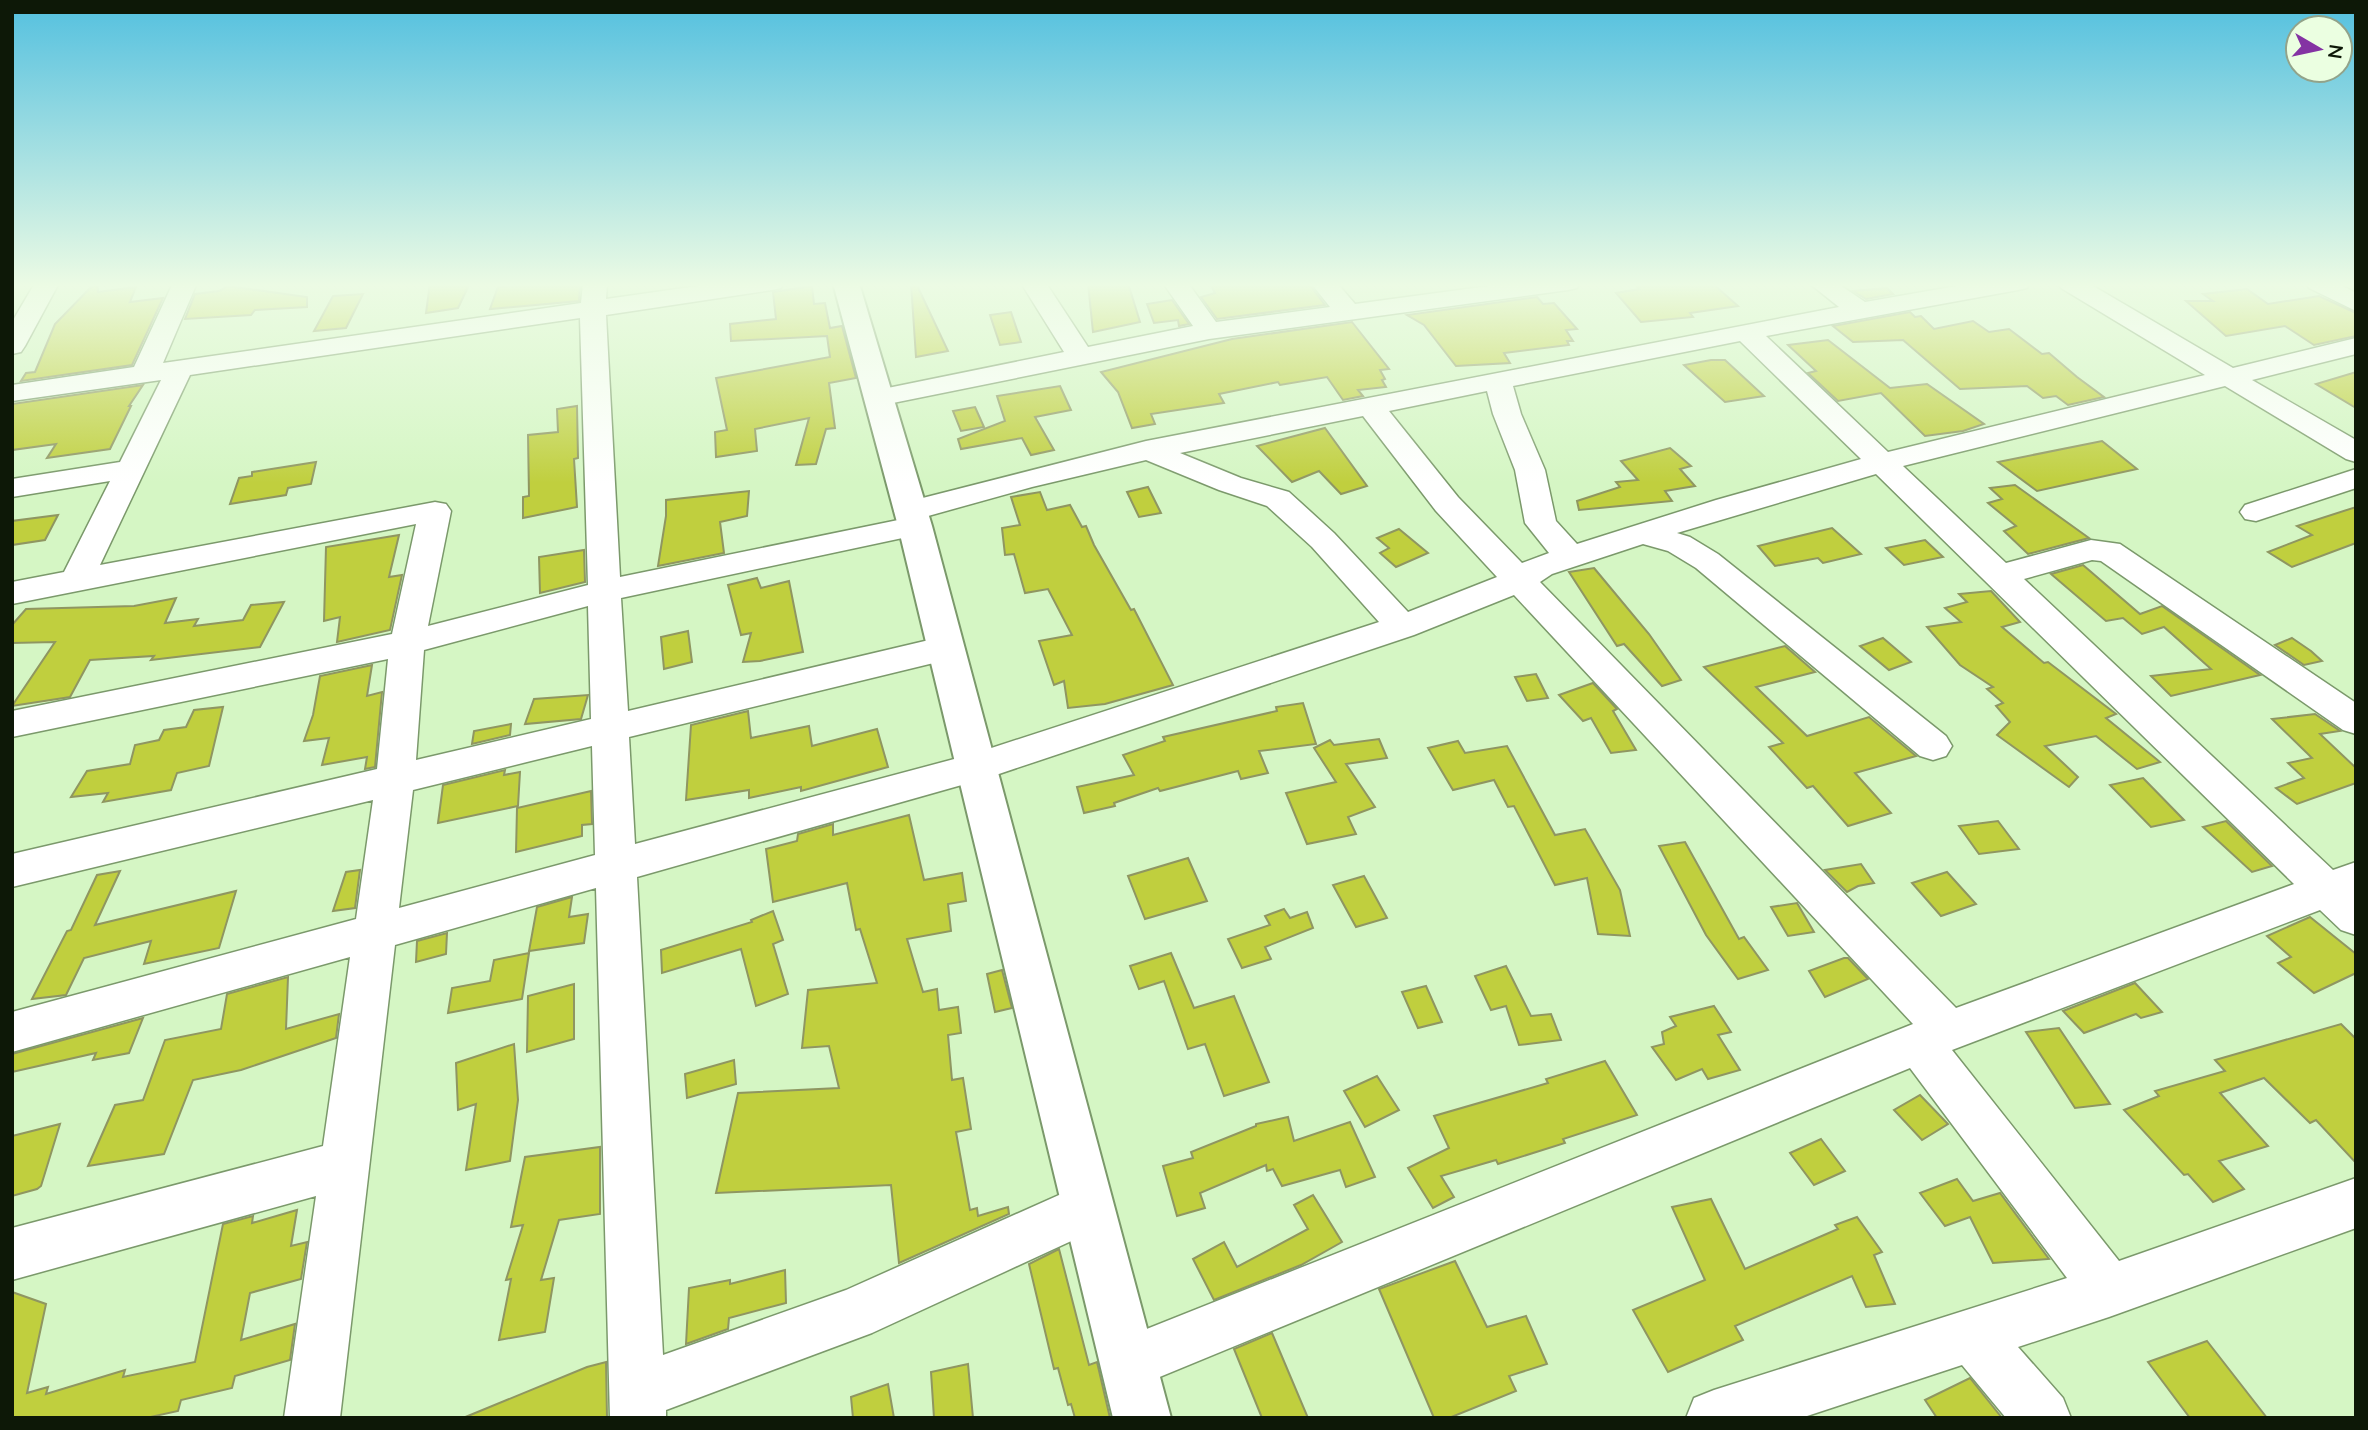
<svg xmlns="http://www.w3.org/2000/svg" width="2368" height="1430" font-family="Mulish,sans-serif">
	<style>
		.building { fill: #c0cf3e; stroke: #8f9661; stroke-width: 2 }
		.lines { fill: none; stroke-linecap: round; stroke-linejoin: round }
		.minor-casing { stroke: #7b996b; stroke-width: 3 }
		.major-casing { stroke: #7b996b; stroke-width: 4 }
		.minor { fill: #fff; fill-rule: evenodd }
		.major { fill: #fff; fill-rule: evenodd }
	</style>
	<rect width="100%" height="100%" fill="#d5f6c4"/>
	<!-- building -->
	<g class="building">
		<polygon points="95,283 97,283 98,292 136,287 130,302 163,298 132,365 21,381 26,373 35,372 55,324"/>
		<polygon points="430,283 470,283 458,308 426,313"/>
		<polygon points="535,283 580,283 579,301 490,309 498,287"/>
		<polygon points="911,283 916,283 948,351 916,357"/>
		<polygon points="1088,283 1128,283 1140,322 1093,332"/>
		<polygon points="1210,283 1308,283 1325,305 1217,319 1201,297 1215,293"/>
		<polygon points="1633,283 1712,283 1738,306 1690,313 1693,317 1641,322 1616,293 1639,289"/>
		<polygon points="228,286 307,297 307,307 255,310 251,315 185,319 195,294 219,291"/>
		<polygon points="812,286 814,304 825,303 830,328 842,326 856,378 829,383 835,428 826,429 816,464 796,465 809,418 755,429 757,451 716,457 715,432 727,430 716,378 830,357 827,336 731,341 730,324 776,319 773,292"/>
		<polygon points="1887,288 1893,294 1866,299 1853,291"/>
		<polygon points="2247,289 2268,304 2319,296 2356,313 2356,336 2314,345 2285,326 2226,336 2186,301 2213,301 2203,294"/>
		<polygon points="363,294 346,328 314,331 333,296"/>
		<polygon points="1537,297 1543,304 1554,303 1577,329 1566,330 1573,341 1567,341 1569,345 1504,353 1510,363 1456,366 1424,325 1407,315"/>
		<polygon points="1172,300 1189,324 1179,326 1178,320 1154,323 1147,304"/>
		<polygon points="1011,312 1021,342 1000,345 990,315"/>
		<polygon points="1910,312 1915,317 1921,316 1934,329 1973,321 1989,332 2009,329 2042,354 2049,353 2077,377 2104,397 2068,405 2056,396 2043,398 2027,386 1960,389 1903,340 1853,342 1833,326"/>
		<polygon points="1352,322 1389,369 1380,370 1385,379 1382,380 1386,387 1358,390 1363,396 1343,400 1327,377 1280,385 1278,382 1219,394 1224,403 1151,414 1155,424 1132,428 1118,392 1101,372 1232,339"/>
		<polygon points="1828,340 1890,388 1927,384 1984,424 1963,431 1925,436 1881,393 1838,401 1808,373 1816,371 1788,345"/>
		<polygon points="1711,360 1725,360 1764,396 1725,402 1684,365"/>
		<polygon points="2356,372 2356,408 2316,384"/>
		<polygon points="143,385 129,406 131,406 110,449 47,458 56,444 12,450 12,404"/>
		<polygon points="1060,386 1071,410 1035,417 1054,450 1031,455 1022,438 961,449 958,439 1005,421 997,396"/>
		<polygon points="577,406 578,458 574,459 577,507 523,518 523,497 529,496 528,435 558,432 557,409"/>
		<polygon points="975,407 984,427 961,431 953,411"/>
		<polygon points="1325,428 1367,486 1341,494 1319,471 1292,482 1257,446"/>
		<polygon points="2102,441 2137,469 2037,491 1998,462"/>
		<polygon points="1670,448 1691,466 1680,469 1695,486 1665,491 1672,501 1579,510 1577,501 1620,487 1616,482 1638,480 1621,461"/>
		<polygon points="316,462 311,484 288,488 286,495 230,504 239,478 252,476 252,472"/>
		<polygon points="2015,485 2089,538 2028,554 2004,531 2016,526 1988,503 2002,499 1990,488"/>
		<polygon points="1148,487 1161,513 1139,517 1127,492"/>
		<polygon points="749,491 747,516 720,522 724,553 658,566 666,516 666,500"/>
		<polygon points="1040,492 1047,510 1070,505 1082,527 1086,526 1094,545 1131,610 1134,609 1173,685 1105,704 1068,708 1064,681 1054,685 1039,641 1072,635 1048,589 1025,593 1014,554 1005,555 1002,528 1020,525 1011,497"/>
		<polygon points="2356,507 2356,543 2292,567 2268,552 2312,535 2297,526"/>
		<polygon points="58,515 45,540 12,545 12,521"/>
		<polygon points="1832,528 1861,554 1823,563 1818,558 1775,566 1758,546"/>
		<polygon points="1399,529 1428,553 1396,567 1380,553 1389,548 1377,538"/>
		<polygon points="399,535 389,577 402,575 390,630 337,642 340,617 324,621 326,547"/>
		<polygon points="1925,540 1943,557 1904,565 1886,548"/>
		<polygon points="584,550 585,582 540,593 539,557"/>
		<polygon points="2083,565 2140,614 2162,606 2260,675 2171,696 2151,676 2211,669 2164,627 2142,634 2123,618 2106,621 2051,574"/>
		<polygon points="1594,568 1649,634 1681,680 1662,686 1624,644 1617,646 1569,572"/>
		<polygon points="757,578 761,588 789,581 803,652 760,661 743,662 751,633 741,635 728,585"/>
		<polygon points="1991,591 2020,622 2002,627 2044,663 2048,662 2116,714 2106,718 2160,762 2137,769 2096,736 2045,746 2078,777 2069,787 1997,735 2010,722 1996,706 2003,703 1987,689 1993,687 1960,665 1927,627 1961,622 1945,608 1967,602 1959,594"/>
		<polygon points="176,598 165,623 198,619 194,626 243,620 251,605 284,602 260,647 151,660 154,656 90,660 70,697 12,706 55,642 12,643 12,625 26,609 134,606"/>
		<polygon points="688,631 692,662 664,669 661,637"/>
		<polygon points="1883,638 1911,662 1889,670 1860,646"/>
		<polygon points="2292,638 2311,651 2322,661 2304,665 2275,645"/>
		<polygon points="1785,646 1815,672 1756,687 1807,736 1869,717 1916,756 1855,773 1891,813 1848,826 1813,786 1807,788 1769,747 1783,743 1704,667"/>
		<polygon points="372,665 367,696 382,692 375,767 365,769 367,757 322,765 329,738 304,741 313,715 320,676"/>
		<polygon points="1536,674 1548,698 1527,701 1515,677"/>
		<polygon points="1593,683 1617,709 1613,711 1636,750 1611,753 1591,718 1583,721 1559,695"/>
		<polygon points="588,695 581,719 525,724 534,699"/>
		<polygon points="1303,703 1316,744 1259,751 1268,773 1241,779 1238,771 1160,791 1158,788 1114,803 1115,806 1084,813 1077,787 1134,775 1123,755 1165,741 1163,737 1277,711 1276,707"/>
		<polygon points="223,707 209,766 177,773 171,790 103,802 108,793 71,797 87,771 130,764 135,745 159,740 164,730 186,727 194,710"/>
		<polygon points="748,711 751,738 809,726 812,746 877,729 888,767 801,791 801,787 749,798 749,790 686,800 691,725"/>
		<polygon points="2315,714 2340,731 2320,734 2356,768 2356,783 2297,804 2276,788 2304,778 2288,763 2312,758 2272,719"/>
		<polygon points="511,724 510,735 472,744 474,731"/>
		<polygon points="1379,739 1387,758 1346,764 1375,807 1348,817 1356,834 1307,844 1286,793 1336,782 1314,748 1330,740 1334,745"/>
		<polygon points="1458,741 1465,753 1507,746 1555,835 1585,829 1620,890 1630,936 1598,934 1587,878 1555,885 1514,806 1508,807 1494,780 1453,790 1428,748"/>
		<polygon points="505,770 504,775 520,772 518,806 438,823 443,785"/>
		<polygon points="2143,778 2184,820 2151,827 2110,785"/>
		<polygon points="591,791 592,824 582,825 582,836 516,852 517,808"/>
		<polygon points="909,815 924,880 962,873 966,901 948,904 951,931 907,939 923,992 937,989 939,1010 958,1007 961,1033 948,1035 952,1080 963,1078 971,1129 956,1132 970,1210 977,1208 978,1216 1008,1207 1009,1214 899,1263 891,1185 716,1193 738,1093 839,1088 829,1046 802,1048 808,990 877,983 860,929 856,930 847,883 773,902 766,849 797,841 798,834 833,824 833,835"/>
		<polygon points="1998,821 2019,849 1979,854 1959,826"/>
		<polygon points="2226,821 2272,866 2252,872 2203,827"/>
		<polygon points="1685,842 1739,939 1744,937 1768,970 1738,979 1706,935 1659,846"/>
		<polygon points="1188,858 1207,901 1145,919 1128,876"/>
		<polygon points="1861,864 1874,883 1858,886 1847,892 1825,870"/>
		<polygon points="360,870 355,908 333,911 346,872"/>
		<polygon points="120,871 95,925 236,891 219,948 144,964 151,941 84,958 66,995 32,999 67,931 71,930 97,875"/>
		<polygon points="1947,872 1976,904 1941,916 1912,883"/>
		<polygon points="1364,876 1387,918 1356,927 1333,885"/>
		<polygon points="572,897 569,917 588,914 584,943 529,951 537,907"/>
		<polygon points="1797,903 1814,932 1788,936 1771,907"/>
		<polygon points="1284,909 1290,918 1307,912 1313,928 1265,947 1271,959 1242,968 1228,939 1270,925 1265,916"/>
		<polygon points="773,911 783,940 773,944 788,994 756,1006 741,949 662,973 661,950 752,922 751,920"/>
		<polygon points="2310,917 2356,954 2356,973 2314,993 2278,963 2291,957 2267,936"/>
		<polygon points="447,933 446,954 416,962 417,941"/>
		<polygon points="529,953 522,999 448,1013 452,988 490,981 494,960"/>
		<polygon points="1171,953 1194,1008 1234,996 1269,1082 1224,1096 1205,1044 1188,1049 1164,981 1139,989 1130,966"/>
		<polygon points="1844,958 1848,958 1868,979 1825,997 1809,971"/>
		<polygon points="1506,966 1531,1016 1551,1014 1561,1040 1519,1045 1506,1006 1491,1010 1475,976"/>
		<polygon points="1002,970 1012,1008 995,1012 987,974"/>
		<polygon points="288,977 286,1029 339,1014 336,1038 241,1070 193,1080 164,1154 88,1166 115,1105 143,1100 165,1040 221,1029 227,994"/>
		<polygon points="2135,983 2162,1012 2141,1018 2136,1014 2084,1033 2063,1011"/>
		<polygon points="574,984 574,1039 527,1052 528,996"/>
		<polygon points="1426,986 1442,1022 1418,1028 1402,992"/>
		<polygon points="1714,1006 1731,1032 1718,1035 1740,1070 1708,1079 1702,1069 1676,1080 1652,1047 1664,1044 1662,1032 1676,1026 1670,1017"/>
		<polygon points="143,1018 129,1053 93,1060 96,1053 12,1072 12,1054"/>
		<polygon points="2341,1024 2356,1039 2356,1163 2316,1120 2310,1123 2264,1078 2220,1093 2268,1146 2219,1161 2244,1189 2213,1202 2188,1174 2184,1175 2124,1110 2159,1096 2155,1091 2225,1071 2215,1060"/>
		<polygon points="2059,1028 2110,1104 2075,1108 2026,1032"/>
		<polygon points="514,1044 518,1100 510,1161 466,1170 476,1104 458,1110 456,1063"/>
		<polygon points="734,1060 736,1084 687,1098 685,1074"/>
		<polygon points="1605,1061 1637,1115 1563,1139 1565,1143 1498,1164 1496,1160 1441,1176 1454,1197 1433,1208 1408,1168 1449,1148 1434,1116 1548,1083 1546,1079"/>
		<polygon points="1377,1076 1399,1110 1365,1127 1344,1091"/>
		<polygon points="1920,1095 1948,1124 1922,1140 1894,1110"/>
		<polygon points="1288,1117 1294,1141 1350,1122 1375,1177 1346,1187 1340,1170 1282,1186 1273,1169 1267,1171 1266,1165 1200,1193 1205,1208 1177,1216 1163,1166 1193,1158 1191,1152 1256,1126 1256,1124"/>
		<polygon points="60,1124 41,1186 37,1189 12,1196 12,1136"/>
		<polygon points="1821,1139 1845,1171 1814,1185 1790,1153"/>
		<polygon points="600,1147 600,1214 559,1220 541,1280 554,1278 545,1332 499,1340 511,1279 506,1280 523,1225 511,1227 525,1157"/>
		<polygon points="1957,1179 1973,1201 2000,1193 2049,1259 1993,1263 1970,1217 1945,1226 1920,1193"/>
		<polygon points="1313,1195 1342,1242 1301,1265 1214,1300 1193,1259 1224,1242 1237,1267 1308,1229 1294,1205"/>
		<polygon points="1711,1199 1745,1269 1838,1229 1835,1225 1857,1217 1882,1252 1874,1255 1895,1304 1866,1307 1852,1276 1735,1326 1743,1340 1668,1372 1633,1310 1705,1280 1672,1207"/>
		<polygon points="297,1210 291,1246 307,1242 301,1279 250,1293 241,1340 295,1324 290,1360 235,1376 232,1388 181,1400 178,1411 146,1418 12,1418 12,1292 46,1304 27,1393 48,1387 46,1394 125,1370 123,1377 195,1362 223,1224 253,1216 252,1223"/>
		<polygon points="1059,1249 1089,1365 1097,1362 1110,1418 1075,1418 1071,1404 1068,1405 1058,1368 1054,1369 1029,1264"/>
		<polygon points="1455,1261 1487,1327 1526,1316 1547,1364 1509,1376 1516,1391 1449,1418 1434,1418 1379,1289"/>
		<polygon points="785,1270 786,1303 729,1318 728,1329 686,1344 689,1288 730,1280 730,1284"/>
		<polygon points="1272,1333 1308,1418 1262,1418 1234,1349"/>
		<polygon points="2207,1341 2267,1418 2190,1418 2148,1362"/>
		<polygon points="606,1362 607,1418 463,1418 587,1367"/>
		<polygon points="968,1364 973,1418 934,1418 931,1372"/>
		<polygon points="1970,1378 2002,1418 1937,1418 1925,1400"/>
		<polygon points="888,1384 894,1418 853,1418 851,1397"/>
	</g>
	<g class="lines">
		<!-- minor casing -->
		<g class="minor-casing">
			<g id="minor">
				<polygon points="35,283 59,283 25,346 21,352 12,354 12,322"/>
				<path d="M 173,283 L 197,283 L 163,363 L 581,303 L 583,283 L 607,283 L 606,299 L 719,283 L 784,283 L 781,288 L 772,290 L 606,315 L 620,577 L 903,519 L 894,511 L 899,504 L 1146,441 L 1839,307 L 1809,283 L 1837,283 L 1865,302 L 1974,283 L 2030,283 L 2027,288 L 2018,290 L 1766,336 L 1888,452 L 2205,375 L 2061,288 L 2058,283 L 2088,283 L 2233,368 L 2356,338 L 2356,354 L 2252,380 L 2356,440 L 2356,462 L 2346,459 L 2225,386 L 1903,466 L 2006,563 L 2091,540 L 2120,544 L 2356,703 L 2356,734 L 2343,730 L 2101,561 L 2092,560 L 2024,579 L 2333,870 L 2356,862 L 2356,935 L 2341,930 L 2320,910 L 1952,1050 L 2119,1261 L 2356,1178 L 2356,1228 L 2109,1317 L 2018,1347 L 2063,1398 L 2071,1418 L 2006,1418 L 1962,1365 L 1801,1418 L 1686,1418 L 1694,1398 L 1714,1390 L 2067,1278 L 1910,1068 L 1128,1390 L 1109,1382 L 1101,1363 L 1109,1344 L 1913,1024 L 1514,595 L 1414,635 L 990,777 L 637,877 L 663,1355 L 846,1290 L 1088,1182 L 1106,1189 L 1113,1207 L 1106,1225 L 872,1333 L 666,1410 L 666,1418 L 610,1418 L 596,888 L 395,945 L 340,1418 L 284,1418 L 316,1196 L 12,1280 L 12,1228 L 323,1146 L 350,957 L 12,1052 L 12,1012 L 356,919 L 373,800 L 12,887 L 12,854 L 377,769 L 388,659 L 12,737 L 12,711 L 392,634 L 416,524 L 12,604 L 12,582 L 64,572 L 110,481 L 12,497 L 12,479 L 120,462 L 161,380 L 12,401 L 12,385 L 134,367 ZM 580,318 L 588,585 L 428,626 L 451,511 L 446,504 L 435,502 L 100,565 L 190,375 ZM 1740,341 L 1861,459 L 1716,500 L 1577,544 L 1556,521 L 1545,470 L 1521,414 L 1513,386 ZM 1487,391 L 1493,414 L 1515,470 L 1525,523 L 1549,553 L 1522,563 L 1458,497 L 1389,411 ZM 1363,416 L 1436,511 L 1497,577 L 1408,612 L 1334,533 L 1289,492 L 1241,478 L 1180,453 ZM 1146,460 L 1219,490 L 1267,506 L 1312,547 L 1379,622 L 973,754 L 635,844 L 629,737 L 946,660 L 958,656 L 963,648 L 958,640 L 946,636 L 628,711 L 621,598 L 926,533 L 931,526 L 926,519 L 921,518 L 1032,487 ZM 1876,474 L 2294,884 L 1956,1008 L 1540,582 L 1552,574 L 1643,544 L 1668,551 L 1696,568 L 1920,756 L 1933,760 L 1946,756 L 1952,746 L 1946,736 L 1718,554 L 1690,537 L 1677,533 ZM 588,606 L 591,719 L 416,760 L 424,650 ZM 592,746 L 595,855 L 399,908 L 413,790 Z"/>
				<polygon points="1021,283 1046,283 1088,347 1193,326 1163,283 1188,283 1216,322 1330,307 1311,283 1337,283 1355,304 1511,283 1580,283 1577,288 1568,290 1209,339 878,406 868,404 864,398 868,392 1064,352"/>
				<polygon points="2306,283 2337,283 2356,293 2356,311 2309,288"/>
				<polygon points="2356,469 2356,488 2256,521 2245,519 2240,512 2245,505"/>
			</g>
		</g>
		<!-- major casing -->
		<g class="major-casing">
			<polygon id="major" points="833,283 859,283 932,526 1171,1418 1113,1418 898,526"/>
		</g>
		<!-- minor -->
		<use href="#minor" class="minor"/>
		<!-- major -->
		<use href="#major" class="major"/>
	</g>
	<!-- sky -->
	<linearGradient id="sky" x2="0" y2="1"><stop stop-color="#53c0df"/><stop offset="0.59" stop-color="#ecfbe4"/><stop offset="1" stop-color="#ecfbe4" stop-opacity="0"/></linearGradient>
	<rect width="2368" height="483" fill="url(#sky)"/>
	<!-- border -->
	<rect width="2368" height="1430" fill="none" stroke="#0d1807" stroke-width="28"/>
	<!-- north arrow -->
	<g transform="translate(2319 49) rotate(99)"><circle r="33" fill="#ebffe1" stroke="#92a38a" stroke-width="2"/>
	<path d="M0-5L12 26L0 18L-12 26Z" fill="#8433a3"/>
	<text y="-10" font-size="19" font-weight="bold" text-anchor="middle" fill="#0d1807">N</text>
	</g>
</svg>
